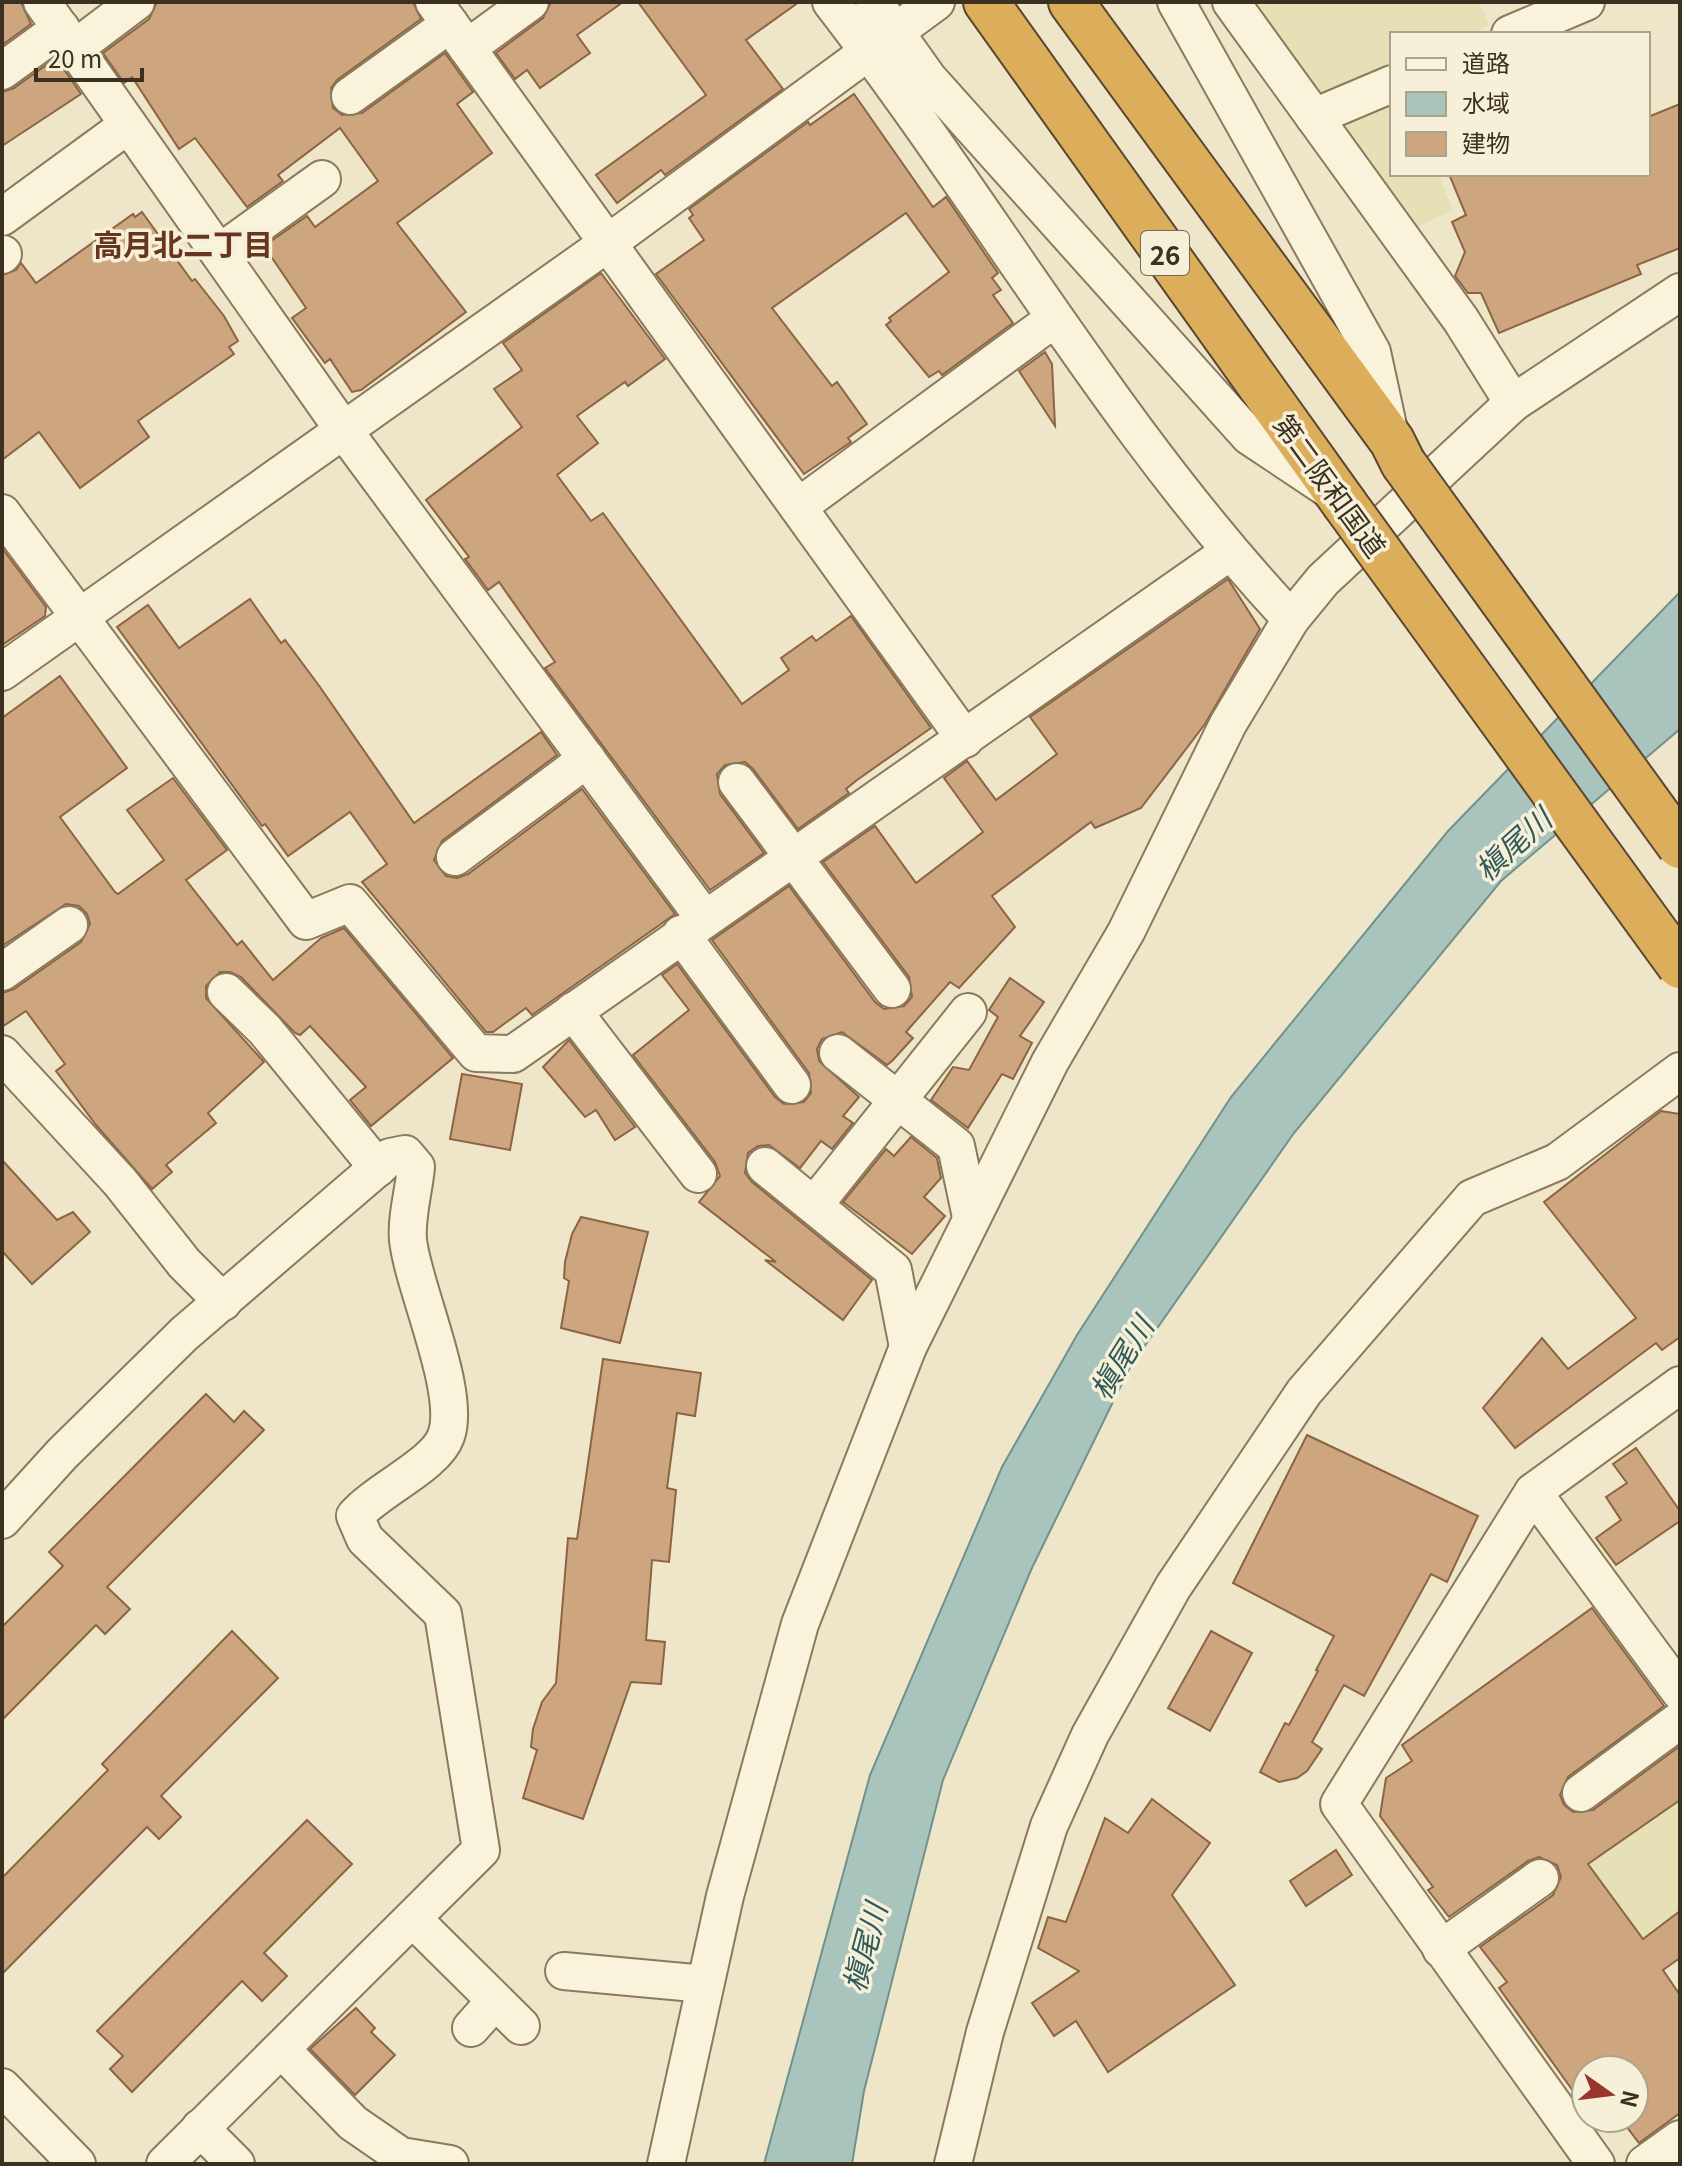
<svg xmlns="http://www.w3.org/2000/svg" width="1682" height="2166" font-family="Georgia,'Noto Sans JP',serif">
	<style>
		.farmland { fill: #e5e0b6 }
		.water { fill: #a9c3bd; stroke: #70928c; stroke-width: 2 }
		.building { fill: #cda57f; stroke: #8b6543; stroke-width: 2 }
		.lines { fill: none; stroke-linecap: round; stroke-linejoin: round }
		.street-casing { stroke: #8b795d; stroke-width: 40 }
		.highway-casing { stroke: #594731; stroke-width: 48 }
		.street { stroke: #f9f3dc; stroke-width: 36 }
		.highway { stroke: #dcad5b; stroke-width: 44 }
		.highway-bridge-casing { stroke: #594731; stroke-width: 48; stroke-linecap: butt }
		.highway-bridge { stroke: #dcad5b; stroke-width: 44 }
		.labels { text-anchor: middle; dominant-baseline: central; stroke-width: 7; stroke-linejoin: round; paint-order: stroke }
		.shield { fill: #f6f0d8; stroke: #746a58; stroke-width: 2 }
		.shield-label { font-size: 26px; font-weight: bold; fill: #3c3021 }
		.street-label { font-size: 28px; fill: #3c3021; stroke: #f6f0d8 }
		.neighbourhood-label { font-size: 30px; font-weight: bold; fill: #683520; stroke: #f6f0d8 }
		.water-label { font-size: 30px; font-style: italic; fill: #305b5b; stroke: #f6f0d8 }
	</style>
	<rect width="100%" height="100%" fill="#efe6c9"/>
	<!-- farmland -->
	<g class="farmland">
		<polygon points="1243,2 1479,2 1489,25 1470,34 1392,34 1392,70 1332,97 1306,86"/>
		<polygon points="1392,102 1392,174 1438,174 1453,210 1410,230 1344,139 1349,120"/>
		<polygon points="1680,1799 1680,1910 1642,1938 1590,1864"/>
	</g>
	<!-- water -->
	<polygon class="water" points="1680,592 1680,729 1501,881 1294,1133 1130,1367 1031,1570 943,1780 864,2091 852,2164 764,2164 870,1775 1002,1467 1077,1335 1231,1097 1448,831"/>
	<!-- building -->
	<g class="building">
		<polygon points="2,2 21,2 31,24 2,45"/>
		<polygon points="157,2 413,2 421,19 337,80 331,88 333,108 342,115 362,113 445,53 473,92 457,104 492,153 397,223 466,312 361,390 352,392 330,359 325,363 292,318 306,308 264,246 307,216 315,227 378,181 340,128 278,175 283,181 247,207 195,138 179,149 132,77 124,83 103,53 149,19"/>
		<polygon points="551,2 623,2 577,35 590,53 540,88 527,70 515,79 496,53 543,18"/>
		<polygon points="638,2 799,2 746,40 783,89 665,175 661,170 617,203 596,175 706,95"/>
		<polygon points="56,58 81,94 2,146 2,92 14,88"/>
		<polygon points="854,94 933,207 946,197 998,273 992,278 1001,290 993,295 1013,323 942,375 939,371 929,377 886,325 891,321 889,318 949,272 906,213 772,308 832,386 837,382 867,424 848,438 851,442 804,474 656,274 704,240 689,218 693,215 689,209 808,122 810,125"/>
		<polygon points="1680,104 1680,248 1637,265 1641,274 1499,333 1481,293 1468,293 1455,276 1465,252 1452,222 1466,215 1449,174 1648,174 1648,117"/>
		<polygon points="142,212 192,281 195,279 224,316 238,341 229,347 234,354 138,421 149,437 80,488 39,432 2,460 2,275 16,270 21,263 36,283 133,214 135,217"/>
		<polygon points="601,273 665,359 628,386 625,382 577,416 598,443 557,475 591,521 603,513 742,704 789,670 781,658 812,636 816,641 851,616 931,728 857,780 846,789 849,793 798,829 753,769 745,762 725,765 717,774 720,794 764,853 710,890 545,668 555,662 499,582 488,590 465,559 469,557 426,500 522,427 494,389 522,370 503,343"/>
		<polygon points="1045,352 1052,364 1055,426 1019,371"/>
		<polygon points="2,548 46,607 45,616 2,645"/>
		<polygon points="1228,579 1260,629 1205,724 1141,808 1095,828 1091,822 992,896 1015,927 959,988 950,982 906,1032 913,1038 892,1061 887,1065 842,1032 822,1039 817,1049 819,1061 859,1097 843,1116 853,1123 832,1149 821,1141 800,1168 769,1145 758,1146 748,1153 745,1173 752,1182 872,1280 843,1320 765,1260 776,1262 699,1202 720,1176 715,1162 633,1055 689,1010 662,975 677,964 775,1097 784,1104 804,1102 811,1093 809,1073 712,940 789,886 875,1002 884,1009 904,1006 912,997 909,977 823,862 875,826 916,883 983,832 944,778 967,761 996,800 1057,754 1030,717"/>
		<polygon points="250,599 281,643 285,640 320,687 414,823 541,732 557,755 442,841 434,860 446,876 457,878 468,874 582,789 675,914 532,1015 526,1008 493,1032 486,1032 362,882 387,864 350,812 288,856 265,824 262,826 117,627 148,605 179,648"/>
		<polygon points="60,676 127,768 60,817 115,892 118,894 164,860 127,810 173,778 227,850 186,880 237,945 242,941 273,980 321,938 344,928 453,1058 371,1126 350,1100 366,1087 310,1026 300,1035 295,1033 241,977 230,972 220,972 206,986 206,998 264,1062 208,1113 216,1123 166,1165 172,1172 152,1189 96,1125 56,1071 65,1064 26,1011 2,1027 2,993 14,989 81,942 90,924 87,914 79,906 66,904 2,946 2,718"/>
		<polygon points="1010,978 1044,1002 1020,1036 1032,1043 1013,1079 1002,1074 968,1128 931,1100 953,1067 969,1070 998,1017 989,1010"/>
		<polygon points="569,1040 635,1127 615,1140 596,1110 585,1117 543,1067"/>
		<polygon points="462,1074 522,1084 510,1150 450,1139"/>
		<polygon points="1661,1111 1680,1114 1680,1337 1662,1350 1656,1343 1515,1448 1483,1408 1542,1338 1568,1369 1636,1318 1544,1202"/>
		<polygon points="911,1137 937,1158 941,1178 924,1197 945,1216 912,1254 843,1202 886,1149 894,1156"/>
		<polygon points="2,1160 57,1220 73,1212 90,1232 32,1284 2,1251"/>
		<polygon points="581,1217 648,1232 620,1343 561,1328 569,1281 564,1278 565,1262 572,1234"/>
		<polygon points="603,1359 701,1373 695,1416 677,1413 667,1488 676,1490 669,1562 652,1560 646,1640 665,1642 661,1684 631,1682 583,1819 523,1798 537,1750 531,1747 533,1729 542,1702 556,1683 568,1538 577,1539"/>
		<polygon points="206,1394 234,1422 244,1411 264,1430 107,1587 130,1609 105,1634 96,1625 2,1720 2,1627 63,1566 49,1552"/>
		<polygon points="1307,1435 1478,1516 1447,1582 1431,1574 1364,1696 1344,1685 1312,1742 1322,1749 1307,1771 1297,1778 1279,1782 1260,1772 1285,1723 1289,1725 1318,1671 1316,1670 1334,1636 1233,1583"/>
		<polygon points="1636,1448 1680,1511 1680,1521 1616,1565 1596,1538 1621,1520 1606,1497 1627,1483 1613,1464"/>
		<polygon points="1592,1608 1664,1706 1568,1777 1560,1795 1564,1805 1573,1812 1593,1810 1680,1746 1680,1800 1588,1864 1643,1939 1680,1911 1680,1958 1663,1970 1680,1995 1680,2113 1639,2143 1620,2118 1634,2118 1634,2070 1586,2070 1586,2109 1499,1988 1507,1982 1480,1947 1553,1895 1561,1877 1557,1865 1539,1857 1528,1861 1449,1917 1428,1890 1433,1887 1380,1816 1386,1778 1412,1761 1402,1745"/>
		<polygon points="232,1631 278,1678 161,1796 181,1817 159,1839 147,1827 2,1974 2,1878 108,1770 102,1764"/>
		<polygon points="1211,1631 1252,1653 1210,1731 1168,1708"/>
		<polygon points="1152,1799 1210,1843 1172,1895 1235,1985 1108,2072 1076,2021 1054,2036 1032,2003 1079,1971 1038,1948 1048,1917 1066,1922 1105,1818 1128,1833"/>
		<polygon points="307,1820 352,1864 264,1953 287,1976 262,2001 242,1981 132,2092 110,2069 123,2056 97,2031"/>
		<polygon points="1336,1850 1352,1875 1306,1906 1290,1881"/>
		<polygon points="356,2008 375,2028 371,2032 395,2055 355,2095 310,2049"/>
	</g>
	<g class="lines">
		<!-- street casing -->
		<g class="street-casing">
			<g id="street">
				<polyline points="42,2 342,428 704,918"/>
				<polyline points="434,2 965,739"/>
				<path d="M 831,2 C 988,205 1115,431 1291,619"/>
				<polyline points="874,2 928,78 1249,436 1330,490"/>
				<polyline points="1176,2 1372,352 1390,435"/>
				<polyline points="1231,2 1461,320 1513,403"/>
				<polyline points="1510,34 1586,2"/>
				<polyline points="75,48 136,2"/>
				<polyline points="467,48 530,2"/>
				<polyline points="2,71 61,28"/>
				<polyline points="350,96 450,24"/>
				<polyline points="1314,117 1392,84"/>
				<polyline points="2,217 128,125"/>
				<polyline points="219,253 322,179"/>
				<polyline points="2,255 3,254"/>
				<polyline points="798,507 1054,319"/>
				<polyline points="2,513 306,921 350,903 476,1053 513,1054 1228,553"/>
				<polyline points="2,672 608,243 936,2"/>
				<polyline points="737,782 892,989"/>
				<polyline points="455,857 587,759"/>
				<polyline points="681,934 792,1085"/>
				<polyline points="2,972 69,925"/>
				<polyline points="226,992 265,1030 378,1168"/>
				<polyline points="573,1011 698,1174"/>
				<polyline points="838,1053 956,1146 971,1217"/>
				<polyline points="2,1054 120,1182 184,1263 223,1302"/>
				<polyline points="765,1166 893,1270 908,1347"/>
				<polyline points="815,1204 968,1012"/>
				<polyline points="1533,1492 1680,1692"/>
				<path d="M 2,1520 L 62,1454 L 184,1334 L 390,1157 L 405,1154 L 416,1167 C 414,1190 406,1217 408,1240 C 413,1287 462,1393 446,1436 C 436,1465 377,1490 355,1516 L 365,1539 L 443,1614 L 481,1850 L 165,2164"/>
				<polyline points="1581,1793 1680,1720"/>
				<polyline points="413,1919 521,2026"/>
				<polyline points="1441,1949 1540,1878"/>
				<polyline points="564,1971 705,1984"/>
				<polyline points="471,2028 495,2001"/>
				<polyline points="282,2050 353,2123 401,2156 450,2164"/>
				<polyline points="2,2087 77,2164"/>
				<polyline points="200,2128 236,2164"/>
				<polyline points="666,2164 725,1896 800,1624 908,1347 1050,1062 1126,932 1228,724 1291,619 1323,580 1513,403 1680,292"/>
				<polyline points="953,2164 985,2032 1049,1826 1090,1735 1173,1587 1304,1392 1472,1198 1557,1162 1680,1071"/>
				<polyline points="1596,2164 1339,1804 1533,1492 1680,1385"/>
				<polyline points="1645,2164 1680,2139"/>
			</g>
		</g>
		<!-- highway casing -->
		<g class="highway-casing">
			<g id="highway">
				<polyline points="986,2 1344,503"/>
				<polyline points="1071,2 1392,441 1403,463"/>
			</g>
		</g>
		<!-- street -->
		<use href="#street" class="street"/>
		<!-- highway -->
		<use href="#highway" class="highway"/>
		<!-- highway-bridge casing -->
		<g class="highway-bridge-casing">
			<g id="highway-bridge">
				<polyline points="1403,463 1680,846"/>
				<polyline points="1344,503 1680,966"/>
			</g>
		</g>
		<!-- highway-bridge -->
		<use href="#highway-bridge" class="highway-bridge"/>
	</g>
	<g class="labels">
		<!-- shield labels -->
		<rect class="shield" x="1141" y="231" width="48" height="44" rx="6"/>
		<g class="shield-label">
			<text x="1165" y="253">26</text>
		</g>
		<!-- street labels -->
		<g class="street-label">
			<text transform="translate(1331 485) rotate(54)">第二阪和国道</text>
		</g>
		<!-- neighbourhood labels -->
		<g class="neighbourhood-label">
			<text x="183" y="243">高月北二丁目</text>
		</g>
		<!-- water labels -->
		<g class="water-label">
			<text transform="translate(1512 843) rotate(-42)">槇尾川</text>
			<text transform="translate(1120 1357) rotate(-58)">槇尾川</text>
			<text transform="translate(863 1947) rotate(-75)">槇尾川</text>
		</g>
	</g>
	<!-- border -->
	<rect width="1682" height="2166" fill="none" stroke="#3c3021" stroke-width="8"/>
	<!-- legend -->
	<rect x="1390" y="32" width="260" height="144" fill="#f6f0d8" stroke="#aca38f" stroke-width="2"/>
	<rect x="1406" y="58" width="40" height="12" fill="#f9f3dc" stroke="#aca38f" stroke-width="2"/>
	<text x="1462" y="72" font-size="24" fill="#3c3021">道路</text>
	<rect x="1406" y="92" width="40" height="24" fill="#a9c3bd" stroke="#aca38f" stroke-width="2"/>
	<text x="1462" y="112" font-size="24" fill="#3c3021">水域</text>
	<rect x="1406" y="132" width="40" height="24" fill="#cda57f" stroke="#aca38f" stroke-width="2"/>
	<text x="1462" y="152" font-size="24" fill="#3c3021">建物</text>
	<!-- north arrow -->
	<g transform="translate(1610 2094) rotate(104)"><circle r="38" fill="#f6f0d8" stroke="#aca38f" stroke-width="2"/>
	<path d="M0-6L14 30L0 20L-14 30Z" fill="#9a342d"/>
	<text y="-12" font-size="22" font-weight="bold" text-anchor="middle" fill="#3c3021">N</text>
	</g>
	<!-- scale -->
	<path d="M36 68v12h106v-12" fill="none" stroke="#3c3021" stroke-width="4"/>
	<text x="48" y="68" font-size="24" fill="#3c3021" stroke="#f6f0d8" stroke-width="6" paint-order="stroke">20 m</text>
</svg>
